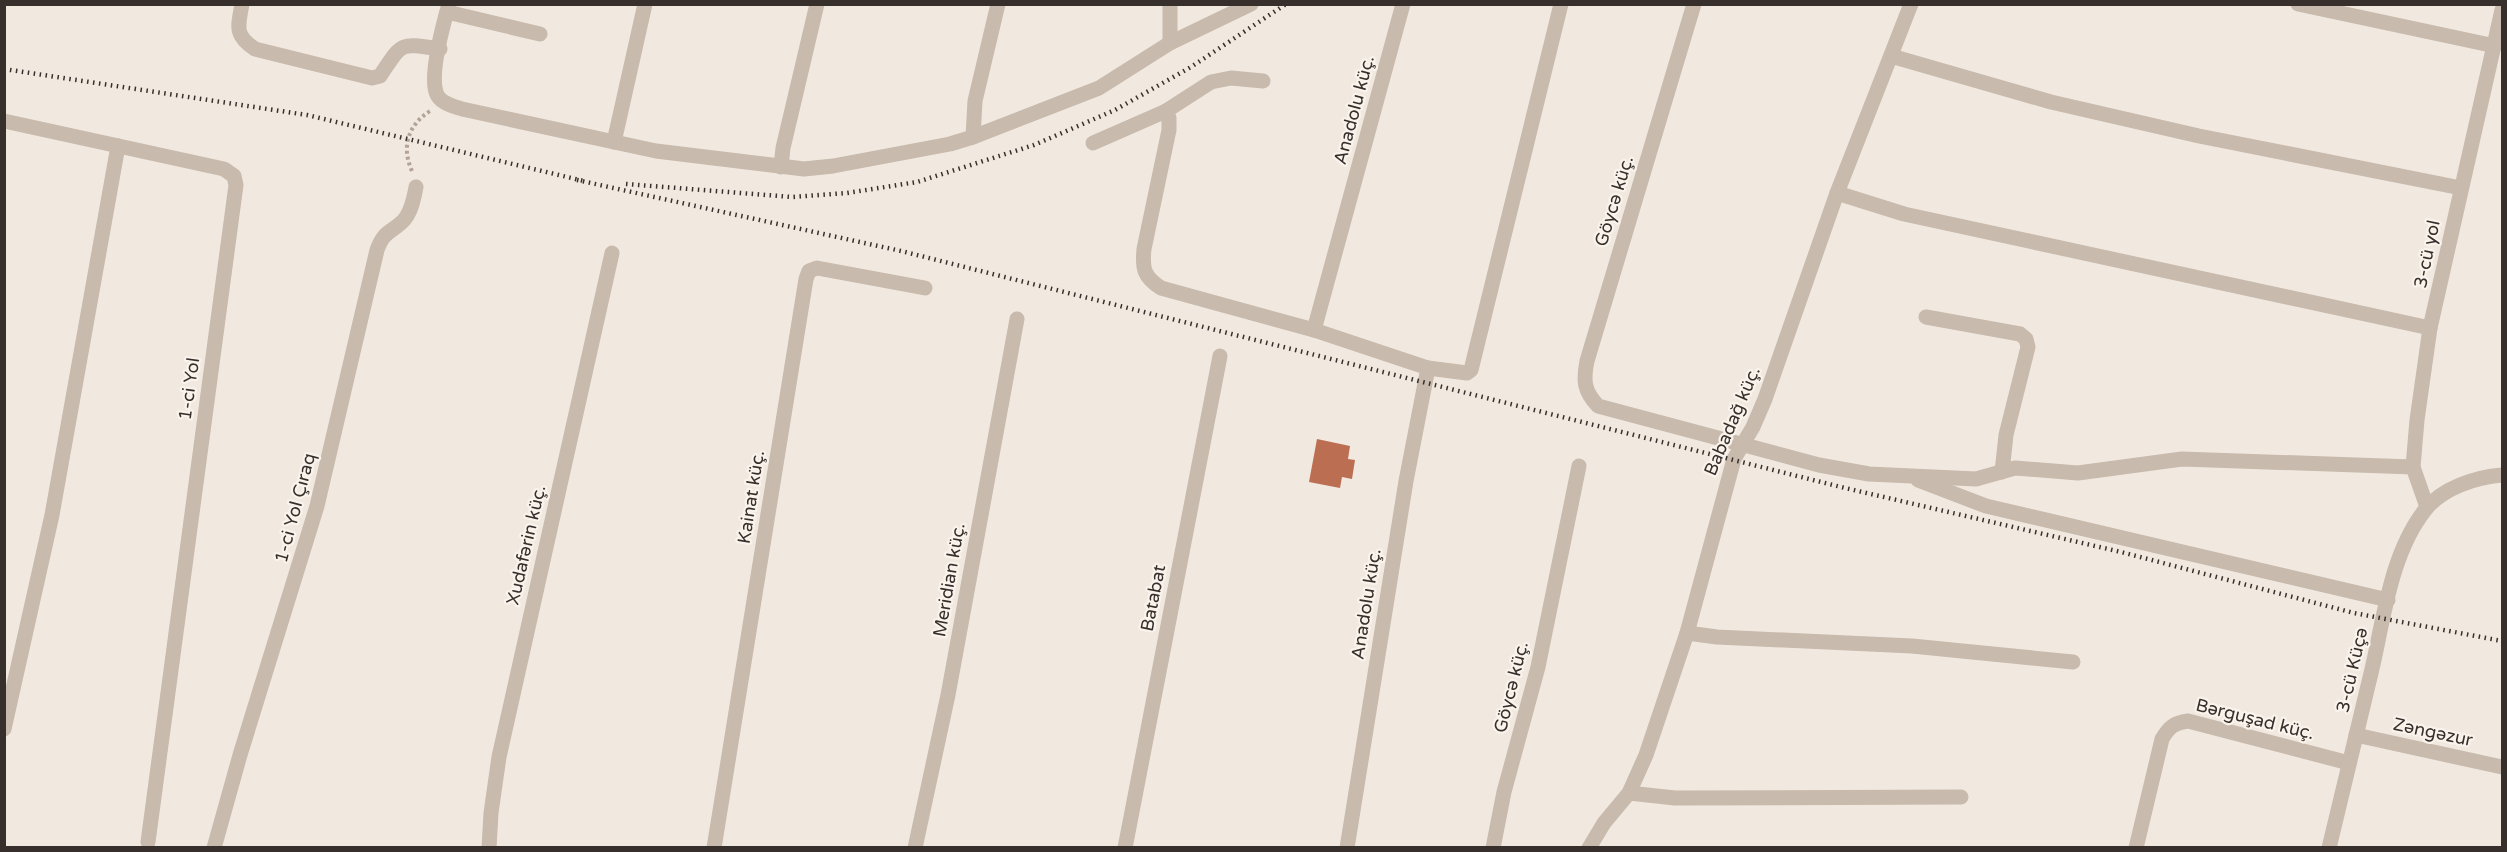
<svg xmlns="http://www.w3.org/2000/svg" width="2507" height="852" font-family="'Varela Round',sans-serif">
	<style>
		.building { fill: #bc6e53 }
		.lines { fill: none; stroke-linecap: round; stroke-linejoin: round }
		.path { stroke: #b4a497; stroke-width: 4; stroke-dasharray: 3 3; stroke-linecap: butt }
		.minor { stroke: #c8baac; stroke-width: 15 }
		.rail { stroke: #372f2b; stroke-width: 4.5; stroke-dasharray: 1.5 4.5; stroke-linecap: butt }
		.labels { text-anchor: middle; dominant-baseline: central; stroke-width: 4.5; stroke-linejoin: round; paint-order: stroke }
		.street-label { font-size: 18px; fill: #372f2b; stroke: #f9f3ec }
	</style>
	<rect width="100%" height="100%" fill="#f1e9e0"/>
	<!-- building -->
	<polygon class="building" points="1317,439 1350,446 1348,459 1355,460 1352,479 1342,477 1340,488 1309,482"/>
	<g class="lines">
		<!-- path -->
		<path class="path" d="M 412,171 C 401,147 408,125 430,111"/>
		<!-- minor -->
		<g class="minor">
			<path d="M 242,4 C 238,27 234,35 255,49 L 372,78 L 380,76 C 403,42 398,43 440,49"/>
			<path d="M 449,4 C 443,25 430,73 436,92 C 439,103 453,106 462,109 L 656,151 L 804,169 L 833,166 L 950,144 L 973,137 L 1099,88 L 1170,43 L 1251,4"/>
			<polyline points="1170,4 1170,43"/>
			<path d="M 1694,4 L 1587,361 C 1583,381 1584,391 1598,406 L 1819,465 L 1869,474 L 1976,479 L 2015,468 L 2078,473 L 2182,459 L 2413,467"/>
			<polyline points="2298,4 2495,46"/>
			<polyline points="447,12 540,34"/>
			<polyline points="1891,56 2051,102 2199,136 2461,188"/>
			<path d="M 1166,111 L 1169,118 L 1169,130 L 1144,249 C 1142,269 1144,277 1161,288 L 1314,330 L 1428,368 L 1467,373 L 1471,370 L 1561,4"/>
			<polyline points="4,121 224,169 234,176 236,185 148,842"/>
			<polyline points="973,137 975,101 998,4"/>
			<polyline points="614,142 645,4"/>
			<polyline points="1093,143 1166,111 1211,82 1231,78 1263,81"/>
			<polyline points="781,167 783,148 817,4"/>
			<polyline points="1837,193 1904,214 2430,328"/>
			<polyline points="1926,317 2020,334 2026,339 2028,347 2006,435 2002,472"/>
			<polyline points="1314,330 1403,4"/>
			<polyline points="1918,480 1986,506 2388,600"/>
			<polyline points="2427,507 2413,467 2417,420 2430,328 2502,10"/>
			<polyline points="1687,633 1717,637 1912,646 2073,662"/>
			<polyline points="4,729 52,515 118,146"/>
			<polyline points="2356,735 2502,767"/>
			<polyline points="1629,793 1675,798 1961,797"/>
			<path d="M 214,848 L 240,755 L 317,506 L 377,250 C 384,231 389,234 402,222 C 411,214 414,198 416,187"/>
			<polyline points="489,848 491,813 499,757 612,253"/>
			<polyline points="714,848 806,279 809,271 817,268 925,288"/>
			<polyline points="915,848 948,695 1017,319"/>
			<polyline points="1125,848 1220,356"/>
			<polyline points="1347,848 1406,481 1428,368"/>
			<polyline points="1493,848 1504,792 1538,667 1579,466"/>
			<polyline points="1589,848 1604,823 1629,793 1646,755 1687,633 1734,459 1753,427 1765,399 1837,193 1911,4"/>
			<path d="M 2136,848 L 2162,739 C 2169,727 2174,723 2188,721 L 2349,763"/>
			<path d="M 2329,848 C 2343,788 2358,729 2372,669 C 2384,617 2391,553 2425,510 C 2442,488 2476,477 2502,475"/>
		</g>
		<!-- rail -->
		<g class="rail">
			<polyline points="4,69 307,115 584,181"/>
			<polyline points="577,180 901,251 1845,488 2121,552 2354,613 2502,641"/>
			<polyline points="626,184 792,197 847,193 917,182 1034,145 1115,110 1191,67 1286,4"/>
		</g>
	</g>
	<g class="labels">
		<!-- street labels -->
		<g class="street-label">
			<text transform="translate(1354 110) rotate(-75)">Anadolu küç.</text>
			<text transform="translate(1614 201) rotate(-73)">Göycə küç.</text>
			<text transform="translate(2427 254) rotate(-78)">3-cü yol</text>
			<text transform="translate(189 389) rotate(-82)">1-ci Yol</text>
			<text transform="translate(1732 421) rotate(-67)">Babadağ küç.</text>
			<text transform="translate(751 497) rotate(-81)">Kainat küç.</text>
			<text transform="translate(295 508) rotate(-75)">1-ci Yol Çıraq</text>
			<text transform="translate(526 545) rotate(-77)">Xudafərin küç.</text>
			<text transform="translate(949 580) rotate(-80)">Meridian küç.</text>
			<text transform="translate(1153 598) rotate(-79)">Batabat</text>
			<text transform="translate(1366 604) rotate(-81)">Anadolu küç.</text>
			<text transform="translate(2352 670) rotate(-77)">3-cü Küçə</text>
			<text transform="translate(1511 687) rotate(-76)">Göycə küç.</text>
			<text transform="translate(2255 719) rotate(14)">Bərguşad küç.</text>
			<text transform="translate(2433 732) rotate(12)">Zəngəzur</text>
		</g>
	</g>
	<!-- border -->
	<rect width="2507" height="852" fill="none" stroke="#372f2b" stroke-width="12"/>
</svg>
